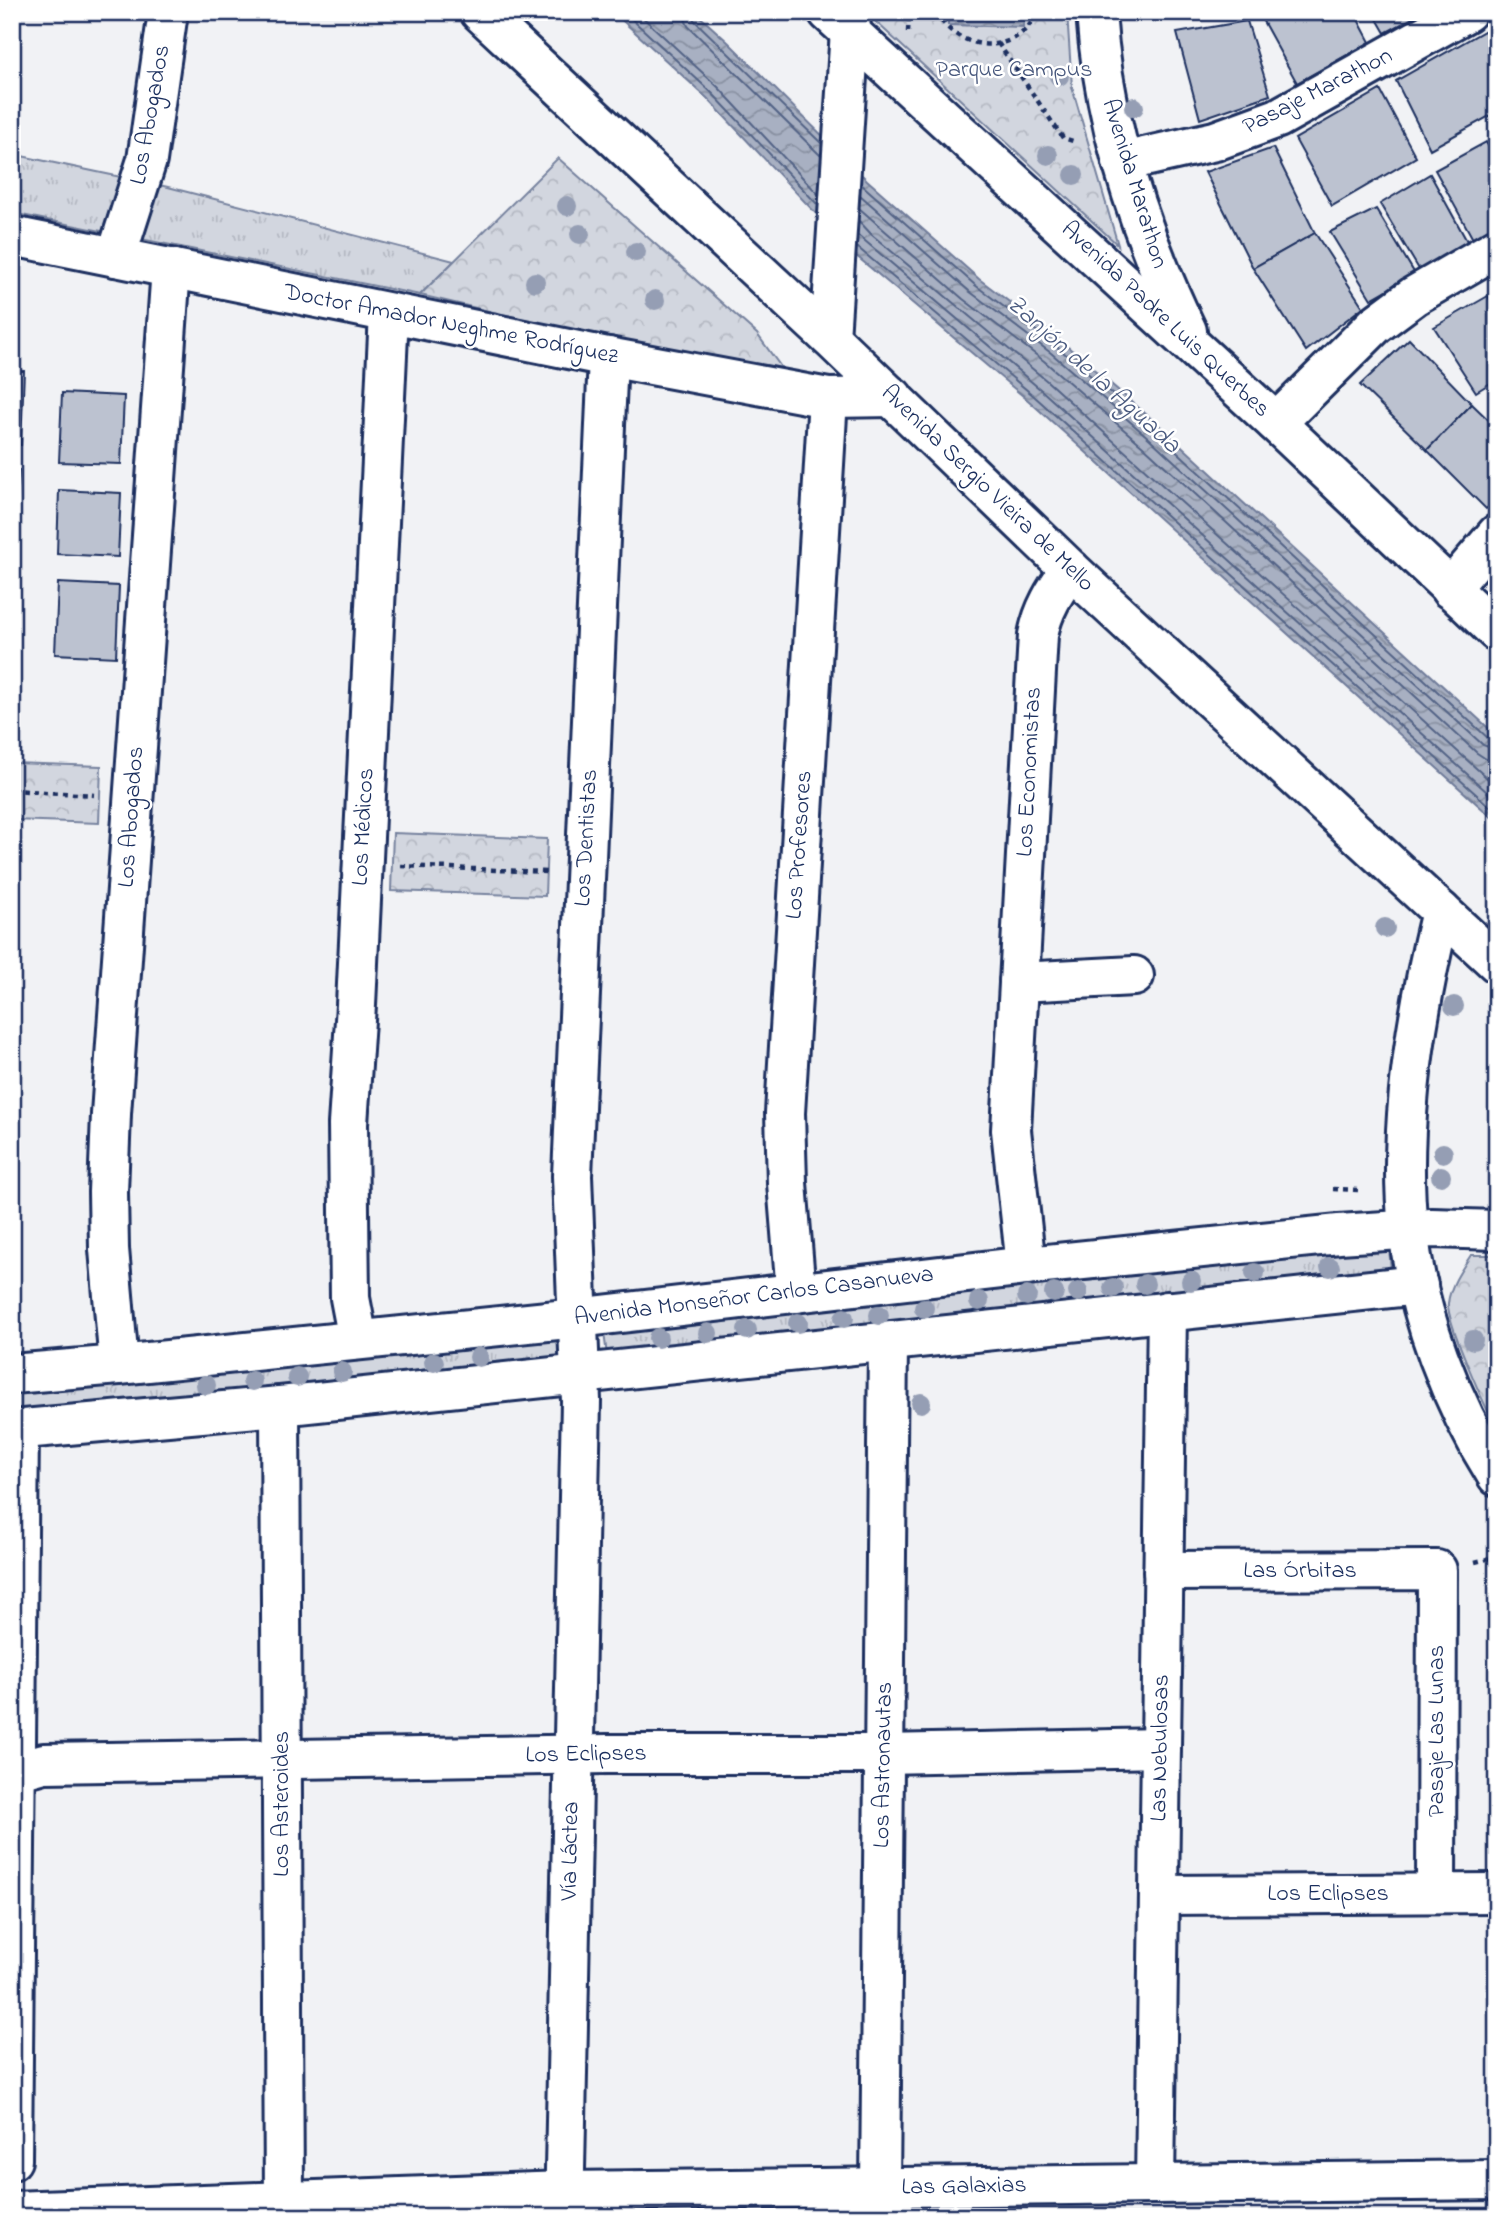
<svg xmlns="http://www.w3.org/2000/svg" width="1509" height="2229" font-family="'Indie Flower',sans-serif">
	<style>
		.grass { fill: url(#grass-tufts); stroke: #76829e; stroke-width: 2 }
		.park { fill: url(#park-crowns); stroke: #76829e; stroke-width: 2 }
		.water { fill: url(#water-waves); stroke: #707c9a; stroke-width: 2 }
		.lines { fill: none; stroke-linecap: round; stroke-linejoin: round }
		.shore { stroke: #536386; stroke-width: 2 }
		.building { fill: #bcc2d0; stroke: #1b2f5e; stroke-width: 2 }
		.minor-casing { stroke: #1b2f5e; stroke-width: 44 }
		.major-casing { stroke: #1b2f5e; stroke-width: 44 }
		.path { stroke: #1b2f5e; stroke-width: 4.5; stroke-dasharray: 5 5; stroke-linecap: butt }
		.minor { stroke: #fff; stroke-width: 38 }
		.major { stroke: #fff; stroke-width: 38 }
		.tree { fill: #959eb4 }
		.labels { text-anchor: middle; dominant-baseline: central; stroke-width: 5; stroke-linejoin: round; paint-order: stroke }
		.park-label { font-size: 24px; fill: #49597e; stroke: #fff }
		.street-label { font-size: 24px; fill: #1b2f5e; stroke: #fff }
		.water-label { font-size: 26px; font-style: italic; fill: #4c5c81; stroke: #fff }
	</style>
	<defs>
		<pattern id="grass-tufts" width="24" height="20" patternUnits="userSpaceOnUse" patternTransform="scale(1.75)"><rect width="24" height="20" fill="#d2d6df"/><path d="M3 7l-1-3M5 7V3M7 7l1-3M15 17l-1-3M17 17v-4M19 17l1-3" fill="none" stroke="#b4b8c2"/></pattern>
		<pattern id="park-crowns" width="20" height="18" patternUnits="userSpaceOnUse" patternTransform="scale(1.75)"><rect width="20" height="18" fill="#d2d6df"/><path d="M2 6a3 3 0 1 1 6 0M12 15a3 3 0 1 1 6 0" fill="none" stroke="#b4b8c2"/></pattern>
		<pattern id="water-waves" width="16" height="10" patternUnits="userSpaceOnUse" patternTransform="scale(1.75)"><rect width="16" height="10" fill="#a8b0c2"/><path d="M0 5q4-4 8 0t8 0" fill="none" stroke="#8890a1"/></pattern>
	</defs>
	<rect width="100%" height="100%" fill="#f1f2f5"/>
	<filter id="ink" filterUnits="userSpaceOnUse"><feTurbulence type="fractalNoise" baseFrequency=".0143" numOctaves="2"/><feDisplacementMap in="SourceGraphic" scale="14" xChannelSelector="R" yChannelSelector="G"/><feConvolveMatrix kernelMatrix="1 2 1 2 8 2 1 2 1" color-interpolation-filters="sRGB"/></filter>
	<g filter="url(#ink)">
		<!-- grass -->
		<g class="grass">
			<polygon points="12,154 168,187 454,261 420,295 12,213"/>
			<polygon points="1389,1248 1391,1270 607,1355 604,1333"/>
			<polygon points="557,1339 560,1360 12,1417 12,1395"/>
		</g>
		<!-- park -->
		<g class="park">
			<polygon points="876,12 1067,12 1072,87 1118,245 875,21"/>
			<polygon points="558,158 757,334 791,381 420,295"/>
			<polygon points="12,763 101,766 99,823 12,820"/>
			<polygon points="393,833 547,839 545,896 391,891"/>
			<path d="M 1471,1255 L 1497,1255 L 1497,1428 C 1486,1410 1446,1320 1448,1303 C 1450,1286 1461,1270 1471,1255 Z"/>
		</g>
		<!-- water -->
		<g class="water">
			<polygon points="613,12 695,12 728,42 867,180 979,279 1061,341 1161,427 1497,736 1497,822 1029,401 854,254 707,98"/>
			<polygon points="948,12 1024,12 1023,27 948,25"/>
		</g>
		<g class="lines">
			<!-- shore -->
			<g class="shore">
				<polyline points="624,12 712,93 818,205"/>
				<polyline points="637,12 718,87 818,194"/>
				<polyline points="682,12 688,26 821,156"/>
				<polyline points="691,12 694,20 822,144"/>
				<polyline points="955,12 958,18 1013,19 1016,18 1017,12"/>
				<polyline points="861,184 975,285 1056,346 1156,432 1489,739 1497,741"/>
				<polyline points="860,195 969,291 1051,353 1150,439 1483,745 1497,750"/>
				<polyline points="859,208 963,299 1044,361 1143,446 1477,753 1486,759 1497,760"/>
				<polyline points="859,221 872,235 1047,381 1497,787"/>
				<polyline points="858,235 1040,389 1497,801"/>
				<polyline points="857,247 1034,396 1497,813"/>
			</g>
		</g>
		<!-- building -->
		<g class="building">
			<polygon points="1263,12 1354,12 1370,42 1297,83 1259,14"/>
			<polygon points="1373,12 1424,12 1385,33"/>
			<polygon points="1247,21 1270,95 1200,119 1177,33"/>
			<polygon points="1486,30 1497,51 1497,112 1430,149 1396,81"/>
			<polygon points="1380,90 1416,157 1332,206 1295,139"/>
			<polygon points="1486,142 1497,162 1497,226 1473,239 1435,170"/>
			<polygon points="1273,148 1315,233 1253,268 1205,172"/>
			<polygon points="1430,174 1468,243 1420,271 1380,204"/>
			<polygon points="1376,209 1415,274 1371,299 1330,232"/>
			<polygon points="1315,233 1363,307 1306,351 1253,268"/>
			<polygon points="1488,296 1497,312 1497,379 1476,392 1434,327"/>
			<polygon points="1409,339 1472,404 1427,450 1360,385"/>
			<polygon points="12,371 24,371 21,445 12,445"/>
			<polygon points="62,393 124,396 121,464 59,462"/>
			<polygon points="1472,404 1497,428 1497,500 1486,509 1427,450"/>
			<polygon points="12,470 19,470 15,545 12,545"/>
			<polygon points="59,490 121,493 118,557 57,554"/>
			<polygon points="58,583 119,586 116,657 55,654"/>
		</g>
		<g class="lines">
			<!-- minor casing -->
			<g class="minor-casing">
				<g id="minor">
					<polyline points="1122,162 1215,141 1278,118 1467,12"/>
					<polyline points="12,236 608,357 828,398 893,397"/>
					<polyline points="116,257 147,160 168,12"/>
					<polyline points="1276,423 1375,325 1414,296 1497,248"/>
					<polyline points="1450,589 1497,534"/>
					<polyline points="1019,982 1134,976"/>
					<path d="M 1026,1266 L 1011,1130 L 1038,635 C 1043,609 1055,591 1070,569"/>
					<polyline points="796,1293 787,1183 785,1113 828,398"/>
					<polyline points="358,1340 350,1298 348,1124 356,1005 389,313"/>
					<polyline points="119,1365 109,1249 108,1192 111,1114 171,268"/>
					<polyline points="280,1406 284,2202"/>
					<polyline points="1163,1571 1437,1570 1436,1893"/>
					<polyline points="12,1772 44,1763 607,1754 884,1754 1161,1748"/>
					<polyline points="1159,1895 1497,1893"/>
					<polyline points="12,2160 19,1430"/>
					<polyline points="1155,2184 1167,1311"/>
					<polyline points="880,2188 888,1343"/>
					<polyline points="12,2211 565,2191 1497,2180"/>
					<polyline points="564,2217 581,1401 572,1176 608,357"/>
				</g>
			</g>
			<!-- major casing -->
			<g class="major-casing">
				<g id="major">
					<polyline points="480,12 830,338 1070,569 1497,963"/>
					<polyline points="828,12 1276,423 1497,632"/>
					<path d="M 1096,12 C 1103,123 1139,231 1187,331"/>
					<polyline points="830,338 851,15"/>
					<path d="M 1441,911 C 1417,1010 1397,1126 1408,1228 C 1417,1315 1451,1402 1497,1476"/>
					<polyline points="12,1374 119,1365 577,1318 1026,1266 1339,1234 1432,1228 1497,1230"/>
					<polyline points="12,1430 280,1406 1418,1285"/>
				</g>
			</g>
			<!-- path -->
			<g class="path">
				<path d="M 936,12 C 950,40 988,54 1016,37 C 1026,31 1032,22 1038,12"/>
				<polyline points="908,32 909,12"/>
				<polyline points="998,43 1063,138 1076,142"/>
				<polyline points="12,790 94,795"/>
				<polyline points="401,866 546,872"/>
				<polyline points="1333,1189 1360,1190"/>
				<polyline points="1475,1562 1487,1559 1497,1553"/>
			</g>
			<!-- minor -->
			<use href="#minor" class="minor"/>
			<!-- major -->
			<use href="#major" class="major"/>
		</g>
		<!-- trees -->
		<g class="tree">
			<circle cx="1059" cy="76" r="10"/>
			<circle cx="1134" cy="107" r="10"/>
			<circle cx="1048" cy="155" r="10"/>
			<circle cx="1074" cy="175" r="10"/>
			<circle cx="567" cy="206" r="10"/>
			<circle cx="580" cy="234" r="10"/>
			<circle cx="636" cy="252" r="10"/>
			<circle cx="535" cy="282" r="10"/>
			<circle cx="655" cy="300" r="10"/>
			<circle cx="1385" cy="928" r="10"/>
			<circle cx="1454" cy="1006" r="10"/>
			<circle cx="1443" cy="1153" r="10"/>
			<circle cx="1441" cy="1176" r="10"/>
			<circle cx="1330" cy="1267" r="10"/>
			<circle cx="1255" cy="1273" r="10"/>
			<circle cx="1191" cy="1281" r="10"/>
			<circle cx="1145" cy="1284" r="10"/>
			<circle cx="1113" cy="1288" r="10"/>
			<circle cx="1078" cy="1292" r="10"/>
			<circle cx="1054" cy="1293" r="10"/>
			<circle cx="1027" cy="1296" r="10"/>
			<circle cx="979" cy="1301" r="10"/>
			<circle cx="924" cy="1308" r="10"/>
			<circle cx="879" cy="1315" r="10"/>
			<circle cx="844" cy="1318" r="10"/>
			<circle cx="798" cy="1323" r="10"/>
			<circle cx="747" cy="1330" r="10"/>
			<circle cx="708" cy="1333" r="10"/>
			<circle cx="658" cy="1338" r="10"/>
			<circle cx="1473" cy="1340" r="10"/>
			<circle cx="479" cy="1357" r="10"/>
			<circle cx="434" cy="1362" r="10"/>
			<circle cx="342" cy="1372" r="10"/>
			<circle cx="297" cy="1377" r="10"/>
			<circle cx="252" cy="1381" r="10"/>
			<circle cx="206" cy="1385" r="10"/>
			<circle cx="921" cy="1403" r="10"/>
		</g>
	</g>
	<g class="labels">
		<!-- park labels -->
		<g class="park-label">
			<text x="1014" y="70">Parque Campus</text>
		</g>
		<!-- street labels -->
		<g class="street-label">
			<text transform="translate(1318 92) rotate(-27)">Pasaje Marathon</text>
			<text transform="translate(151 115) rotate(-80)">Los Abogados</text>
			<text transform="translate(1134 184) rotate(73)">Avenida Marathon</text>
			<text transform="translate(1165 320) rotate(43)">Avenida Padre Luis Querbes</text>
			<text transform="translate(451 325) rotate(11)">Doctor Amador Neghme Rodríguez</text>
			<text transform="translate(987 489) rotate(44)">Avenida Sergio Vieira de Mello</text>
			<text transform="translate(1030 772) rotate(-87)">Los Economistas</text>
			<text transform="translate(132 817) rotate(-86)">Los Abogados</text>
			<text transform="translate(364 827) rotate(-87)">Los Médicos</text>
			<text transform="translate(587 838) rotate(-87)">Los Dentistas</text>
			<text transform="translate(800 845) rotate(-86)">Los Profesores</text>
			<text transform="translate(754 1297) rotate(-7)">Avenida Monseñor Carlos Casanueva</text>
			<text x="1300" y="1571">Las Órbitas</text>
			<text transform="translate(1437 1731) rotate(-90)">Pasaje Las Lunas</text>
			<text transform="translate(1161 1748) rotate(-89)">Las Nebulosas</text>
			<text transform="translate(586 1755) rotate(-1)">Los Eclipses</text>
			<text transform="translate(884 1765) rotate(-89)">Los Astronautas</text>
			<text transform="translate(282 1804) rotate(-90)">Los Asteroides</text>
			<text transform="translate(571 1851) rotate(-89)">Vía Láctea</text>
			<text x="1328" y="1894">Los Eclipses</text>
			<text transform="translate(964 2187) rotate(-1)">Las Galaxias</text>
		</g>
		<!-- water labels -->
		<g class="water-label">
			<text transform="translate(1093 375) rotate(42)">Zanjón de la Aguada</text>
		</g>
	</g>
	<!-- margin -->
	<rect width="1509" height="2229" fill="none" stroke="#fff" stroke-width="42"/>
	<rect x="21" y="21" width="1467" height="2187" fill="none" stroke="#1b2f5e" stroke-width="2.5" filter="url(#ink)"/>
</svg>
